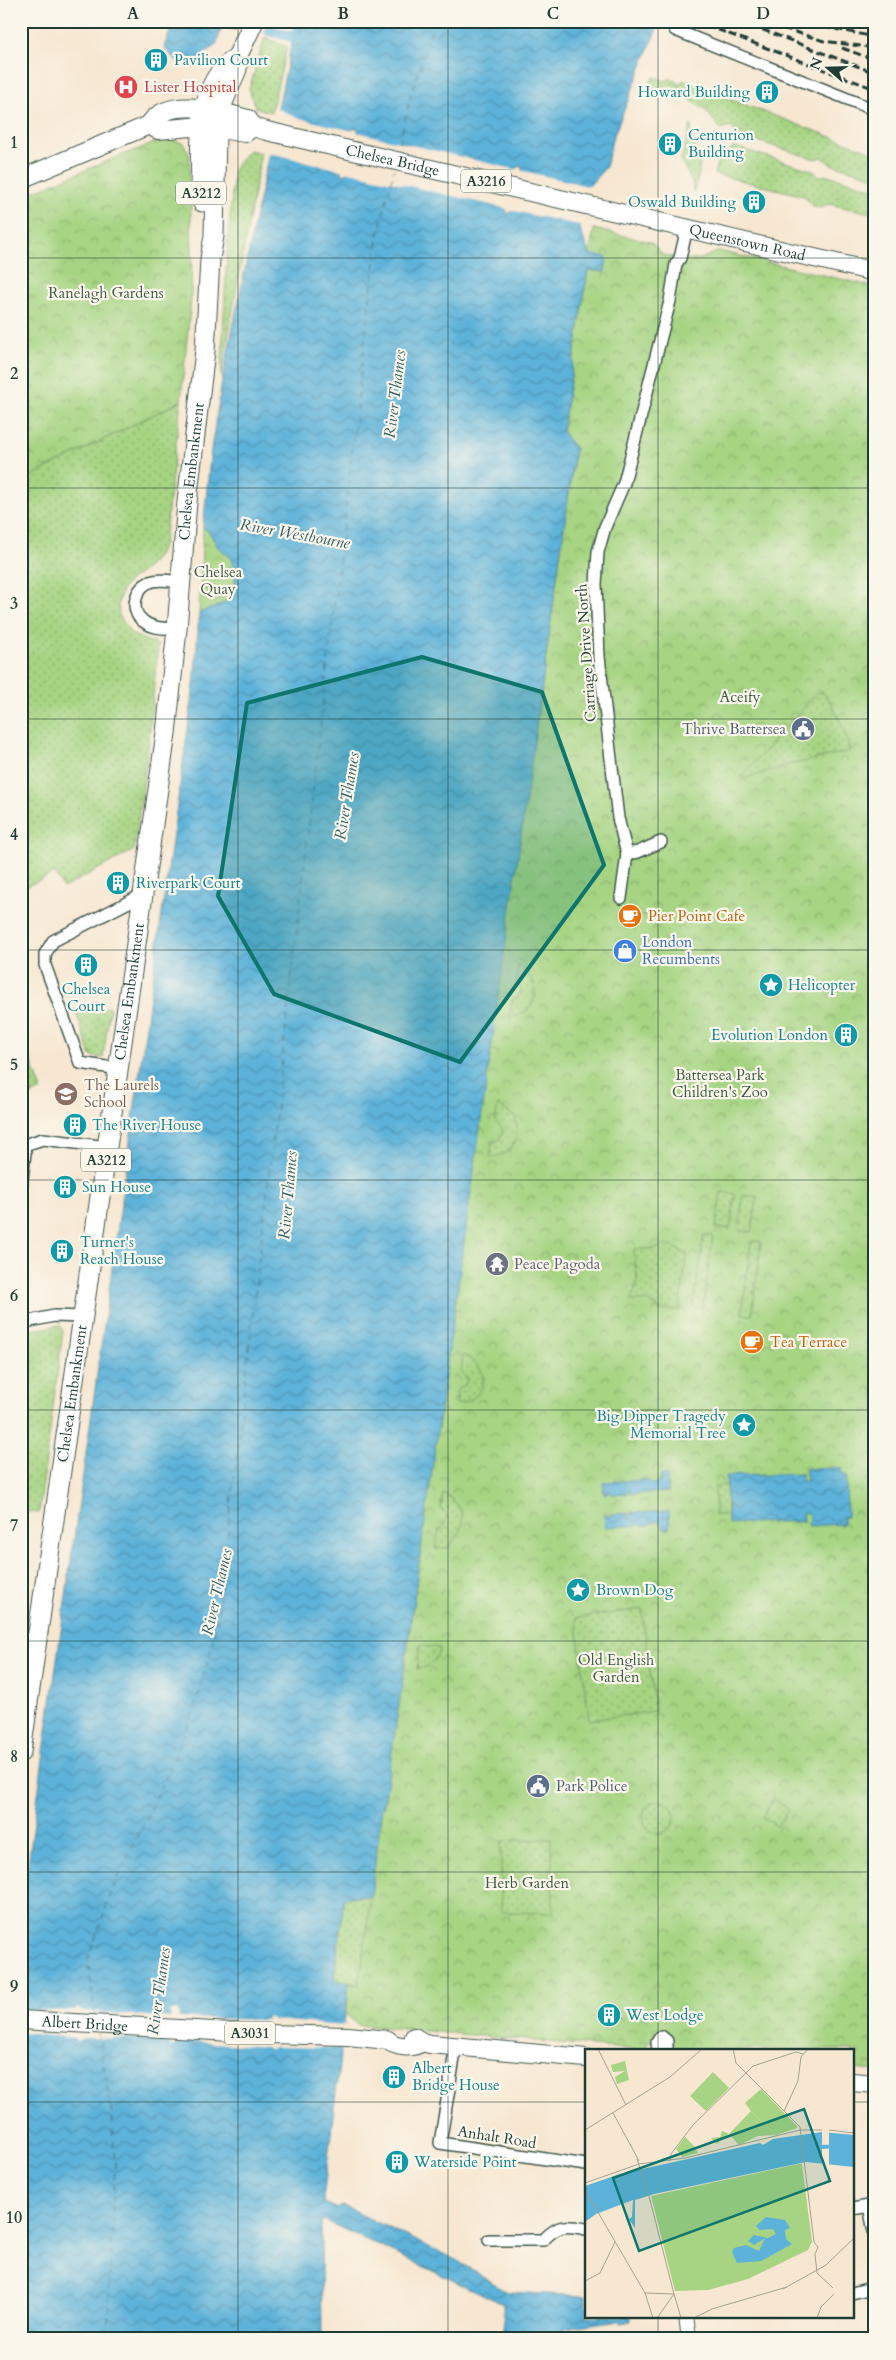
<svg xmlns="http://www.w3.org/2000/svg" width="896" height="2360" font-family="Cardo,serif">
	<style>
		.park { fill: url(#park-crowns); stroke: #62885b }
		.garden { fill: url(#garden-dots); stroke: #62885b }
		.water { fill: url(#water-waves); stroke: #3e7886; fill-rule: evenodd }
		.pier { fill: #f7e7d1 }
		.lines { fill: none; stroke-linecap: round; stroke-linejoin: round }
		.canal { stroke: #5db2d9; stroke-width: 11 }
		.ferry { stroke: #326066; stroke-width: 1; stroke-dasharray: 6 5; stroke-linecap: butt }
		.minor-casing { stroke: #3f564c; stroke-width: 14 }
		.tertiary-casing { stroke: #3f564c; stroke-width: 16 }
		.secondary-casing { stroke: #3f564c; stroke-width: 19 }
		.primary-casing { stroke: #3f564c; stroke-width: 20 }
		.trunk-casing { stroke: #3f564c; stroke-width: 21 }
		.minor { stroke: #fff; stroke-width: 11 }
		.tertiary { stroke: #fff; stroke-width: 14 }
		.secondary { stroke: #fff; stroke-width: 16 }
		.primary { stroke: #fff; stroke-width: 18 }
		.trunk { stroke: #fff; stroke-width: 19 }
		.rail { stroke: #1f3d34; stroke-width: 3; stroke-dasharray: 8 4; stroke-linecap: butt }
		.marked { fill: #0f766e; fill-opacity: 0.2; stroke: #0f766e; stroke-width: 4; stroke-linejoin: round }
		.grid { fill: none; stroke: #1f3d34; stroke-width: 1; stroke-opacity: 0.55 }
		.labels { text-anchor: middle; dominant-baseline: central; stroke-width: 4.5; stroke-linejoin: round; paint-order: stroke }
		.shield { fill: #fbf7ec; stroke: #61756b; stroke-width: 1 }
		.shield-label { font-size: 14px; font-weight: bold; fill: #1f3d34 }
		.culture-label { font-size: 15px; fill: #0d838f; stroke: #fbf7ec; text-anchor: start }
		.health-label { font-size: 15px; fill: #be3a42; stroke: #fbf7ec; text-anchor: start }
		.street-label { font-size: 15px; fill: #1f3d34; stroke: #fbf7ec }
		.park-label { font-size: 15px; fill: #3a5b44; stroke: #fbf7ec }
		.service-label { font-size: 15px; fill: #4e5e75; stroke: #fbf7ec; text-anchor: end }
		.food-label { font-size: 15px; fill: #c56008; stroke: #fbf7ec; text-anchor: start }
		.shop-label { font-size: 15px; fill: #366cbe; stroke: #fbf7ec; text-anchor: start }
		.education-label { font-size: 15px; fill: #785e54; stroke: #fbf7ec; text-anchor: start }
		.worship-label { font-size: 15px; fill: #5b616d; stroke: #fbf7ec; text-anchor: start }
		.water-label { font-size: 16px; font-style: italic; fill: #326066; stroke: #fbf7ec }
		.inset-river { fill: none; stroke: #5db2d9; stroke-width: 2.5 }
		.inset-road { fill: none; stroke: #a1a392; stroke-width: 1 }
		.view { fill: #0f766e; fill-opacity: 0.15; stroke: #0f766e; stroke-width: 2.5 }
		.inset-edge { fill: none; stroke: #1f3d34; stroke-width: 2.5 }
		.neatline { fill: none; stroke: #1f3d34; stroke-width: 2 }
		.grid-label { font-size: 16px; text-anchor: middle; font-weight: bold; fill: #1f3d34 }
	</style>
	<defs>
		<pattern id="park-crowns" width="20" height="18" patternUnits="userSpaceOnUse" patternTransform="scale(1.25)"><rect width="20" height="18" fill="#a6d482"/><path d="M2 6a3 3 0 1 1 6 0M12 15a3 3 0 1 1 6 0" fill="none" stroke="#87ad6b"/></pattern>
		<pattern id="garden-dots" width="8" height="8" patternUnits="userSpaceOnUse" patternTransform="scale(1.25)"><rect width="8" height="8" fill="#a6d482"/><path d="M2 2h.1M6 6h.1" fill="none" stroke="#87ad6b" stroke-width="1.8" stroke-linecap="round"/></pattern>
		<pattern id="water-waves" width="16" height="10" patternUnits="userSpaceOnUse" patternTransform="scale(1.25)"><rect width="16" height="10" fill="#5db2d9"/><path d="M0 5q4-4 8 0t8 0" fill="none" stroke="#4c92b1"/></pattern>
	</defs>
	<rect width="100%" height="100%" fill="#fbf7ec"/>
	<filter id="ink" filterUnits="userSpaceOnUse"><feTurbulence type="fractalNoise" baseFrequency=".02" numOctaves="2"/><feDisplacementMap in="SourceGraphic" scale="10" xChannelSelector="R" yChannelSelector="G"/><feConvolveMatrix kernelMatrix="1 2 1 2 8 2 1 2 1" color-interpolation-filters="sRGB"/></filter>
	<filter id="wash" filterUnits="userSpaceOnUse"><feTurbulence type="fractalNoise" baseFrequency=".0096" numOctaves="4" result="noise"/><feDisplacementMap in="SourceGraphic" scale="20" xChannelSelector="R" yChannelSelector="G"/><feGaussianBlur stdDeviation="1.12" result="paint"/><feColorMatrix in="noise" values="0 0 0 0 0 0 0 0 0 0 0 0 0 0 0 0 0 1.4 0 .05"/><feComposite in="paint" operator="in"/></filter>
	<g filter="url(#wash)">
		<rect width="100%" height="100%" fill="#f7e7d1"/>
		<!-- park -->
		<g class="park">
			<polygon points="163,140 172,140 183,143 189,153 192,255 191,298 181,401 21,481 21,197 119,156"/>
			<polygon points="594,229 651,242 663,255 688,260 701,259 719,251 875,287 875,2071 852,2069 852,2050 677,2050 673,2042 648,2042 646,2048 638,2050 358,2025 347,2015 349,1983 334,1979 382,1807 384,1804 575,449 562,431 588,270 605,272 589,254"/>
			<path d="M 203,527 C 211,533 212,538 217,546 C 220,550 225,552 229,556 C 238,570 238,593 224,603 C 216,609 207,608 199,614 Z"/>
		</g>
		<!-- garden -->
		<g class="garden">
			<polygon points="265,37 287,47 271,112 256,108 249,90"/>
			<polygon points="654,77 666,81 671,78 680,85 683,80 714,91 713,93 875,153 875,177 830,164 822,157 815,159 741,136 730,127 721,130 705,109 695,104 680,88 668,86 652,88 650,82"/>
			<path d="M 691,124 C 692,158 709,153 693,192 L 693,185 L 681,160 Z"/>
			<polygon points="735,147 812,170 819,176 828,175 875,189 875,214 828,204 821,208 813,206 804,196 714,174 719,157"/>
			<polygon points="249,150 261,153 221,376 227,254 234,168"/>
			<polygon points="181,401 164,543 158,556 149,566 128,582 122,590 118,604 119,615 131,634 158,645 148,748 134,850 63,888 55,873 21,889 21,481"/>
			<path d="M 822,691 C 837,710 844,729 850,751 L 785,766 L 744,779 L 741,777 L 818,692 L 820,694 Z"/>
			<path d="M 518,965 C 543,980 541,1013 510,1017 L 512,1000 L 520,997 L 521,985 L 516,981 Z"/>
			<polygon points="94,1002 104,1007 110,1008 103,1058 91,1056 75,1010"/>
			<polygon points="21,1034 42,1090 21,1100"/>
			<path d="M 498,1105 L 515,1117 C 520,1138 514,1156 490,1157 L 492,1143 L 500,1139 L 503,1129 L 495,1121 Z"/>
			<polygon points="721,1192 735,1194 730,1229 716,1228"/>
			<polygon points="743,1195 757,1197 752,1232 739,1230"/>
			<polygon points="704,1235 713,1236 703,1308 693,1307"/>
			<polygon points="751,1241 761,1242 752,1315 742,1314"/>
			<path d="M 666,1244 L 687,1254 L 679,1310 L 661,1310 L 647,1301 L 630,1301 C 642,1280 635,1270 634,1249 L 655,1249 Z"/>
			<polygon points="60,1325 63,1331 39,1513 21,1511 21,1332"/>
			<path d="M 463,1355 C 494,1369 487,1401 456,1404 L 457,1390 L 465,1385 L 467,1380 L 461,1370 Z"/>
			<polygon points="726,1485 727,1515 715,1515 715,1486"/>
			<path d="M 443,1493 C 469,1508 467,1526 449,1547 L 435,1549 L 439,1530 L 443,1528 L 447,1515 L 441,1509 Z"/>
			<polygon points="642,1609 655,1711 589,1720 576,1618"/>
			<path d="M 420,1645 L 440,1648 C 437,1661 429,1667 417,1669 Z"/>
			<polygon points="773,1799 786,1806 788,1811 777,1826 762,1818"/>
			<circle cx="659" cy="1817" r="16"/>
			<polygon points="551,1839 553,1913 501,1912 501,1841"/>
			<polygon points="371,1896 359,1985 334,1979 344,1897"/>
		</g>
		<!-- water -->
		<g class="water">
			<polygon points="180,21 238,21 235,30 222,27 216,45 204,54 201,59 180,65 164,47 172,26"/>
			<path d="M 296,21 L 660,21 L 612,140 L 606,167 L 589,186 L 581,208 L 580,229 L 589,254 L 607,257 L 605,272 L 588,270 L 562,431 L 575,449 L 402,1685 L 384,1804 L 382,1807 L 371,1896 L 344,1897 L 334,1979 L 349,1983 L 323,2200 L 324,2203 L 337,2209 L 343,2206 L 454,2259 L 508,2292 L 586,2296 L 586,2316 L 631,2316 L 631,2321 L 620,2323 L 620,2320 L 564,2328 L 564,2331 L 504,2339 L 503,2304 L 324,2220 L 321,2222 L 322,2339 L 21,2339 L 21,1915 L 194,685 L 199,614 C 208,607 218,609 227,600 C 238,589 238,569 229,556 C 225,552 220,550 217,546 C 213,538 211,533 203,527 L 211,449 L 223,375 ZM 356,127 L 359,133 L 349,172 L 344,175 L 340,170 L 350,131 ZM 520,166 L 523,171 L 513,210 L 508,214 L 505,208 L 514,169 Z"/>
			<polygon points="841,1468 842,1475 846,1475 847,1517 843,1517 843,1524 808,1526 809,1513 802,1513 803,1520 805,1521 728,1524 726,1476 803,1474 801,1475 801,1481 807,1481 805,1469"/>
			<polygon points="661,1475 667,1475 668,1492 630,1494 630,1490 627,1490 627,1494 611,1494 610,1491 604,1495 603,1482 646,1480 654,1484 660,1481"/>
			<polygon points="669,1511 669,1529 664,1529 661,1523 657,1521 648,1525 605,1527 604,1514 611,1517 612,1514 628,1513 628,1517 631,1516 631,1513"/>
		</g>
		<!-- pier -->
		<g class="pier">
			<polygon points="279,109 298,118 353,131 344,171 266,152 276,110"/>
			<polygon points="356,132 517,170 508,209 345,171"/>
			<polygon points="519,170 592,187 584,208 583,226 510,210"/>
			<polygon points="77,2008 83,2011 159,2017 171,2018 170,2012 176,2010 179,2013 178,2018 266,2020 268,2017 274,2020 342,2026 343,2024 348,2023 345,2025 343,2049 344,2052 340,2048 273,2047 270,2050 265,2047 176,2040 177,2045 171,2047 169,2044 171,2039 83,2038 77,2041 75,2038 21,2033 21,2010 75,2011"/>
		</g>
		<g class="lines">
			<!-- canal -->
			<polyline class="canal" points="270,31 307,40"/>
			<!-- ferry -->
			<g class="ferry">
				<polyline points="397,153 409,102 434,21"/>
				<polyline points="95,2016 88,1959 113,1888 170,1768 194,1710 212,1646 222,1583 366,329 379,232 394,169"/>
				<polyline points="98,2032 112,2116 115,2166 107,2339"/>
			</g>
		</g>
	</g>
	<g filter="url(#ink)">
		<g class="lines">
			<!-- minor casing -->
			<g class="minor-casing">
				<g id="minor">
					<polyline points="675,30 875,110"/>
					<path d="M 177,629 C 166,628 152,629 143,621 C 128,610 136,585 153,581 C 162,579 172,581 180,582"/>
					<polyline points="627,854 638,852 661,842"/>
					<polyline points="621,898 627,854 618,818 599,657 596,584 598,552 605,527 624,483 670,301 676,264 680,258 687,228"/>
					<polyline points="119,1069 80,1063 45,965 45,954 53,941 144,894"/>
					<polyline points="21,1146 43,1139 108,1147"/>
					<polyline points="21,1188 25,1153 23,1146"/>
					<polyline points="21,1323 54,1316 83,1317"/>
					<polyline points="456,2046 440,2143 586,2165"/>
					<polyline points="658,2050 657,2042 661,2036 667,2041 667,2050"/>
					<polyline points="869,2206 875,2237"/>
					<polyline points="852,2209 875,2205"/>
					<path d="M 489,2240 L 543,2240 C 559,2224 565,2225 586,2229"/>
					<polyline points="852,2293 875,2287"/>
				</g>
			</g>
			<!-- tertiary casing -->
			<g class="tertiary-casing">
				<polyline id="tertiary" points="686,2316 689,2339"/>
			</g>
			<!-- secondary casing -->
			<g class="secondary-casing">
				<polyline id="secondary" points="21,1649 39,1633"/>
			</g>
			<!-- primary casing -->
			<g class="primary-casing">
				<g id="primary">
					<polyline points="149,125 158,130 202,126 245,133 253,127"/>
					<path id="s1" d="M 21,179 L 149,125 C 168,94 221,112 248,119 L 253,127 L 267,131 L 875,272"/>
					<path id="s2" d="M 21,2020 L 268,2034 L 348,2036 L 388,2040 C 395,2047 413,2049 422,2042"/>
					<polyline points="414,2037 422,2042 430,2044 586,2058"/>
					<polyline points="852,2082 875,2084"/>
				</g>
			</g>
			<!-- trunk casing -->
			<g class="trunk-casing">
				<g id="trunk">
					<path d="M 202,202 C 200,158 193,83 237,57"/>
					<path id="s3" d="M 21,1752 L 166,733 L 177,629 L 187,502 L 205,351 L 210,259 L 214,236 L 216,133 L 222,105 L 237,69 L 237,57 L 254,21"/>
				</g>
			</g>
			<!-- minor -->
			<use href="#minor" class="minor"/>
			<!-- tertiary -->
			<use href="#tertiary" class="tertiary"/>
			<!-- secondary -->
			<use href="#secondary" class="secondary"/>
			<!-- primary -->
			<use href="#primary" class="primary"/>
			<!-- trunk -->
			<use href="#trunk" class="trunk"/>
			<!-- rail -->
			<g class="rail">
				<polyline points="695,21 875,89"/>
				<polyline points="740,21 875,73"/>
				<polyline points="760,21 824,41 875,48"/>
				<polyline points="813,21 829,28 875,37"/>
				<polyline points="847,21 875,27"/>
				<polyline points="842,48 875,60"/>
			</g>
		</g>
	</g>
	<!-- marked area -->
	<path class="marked" d="M 422,657 L 542,692 L 604,865 L 460,1062 L 274,994 L 218,896 L 247,703 Z"/>
	<!-- grid -->
	<path class="grid" d="M 238,21 L 238,2339M 448,21 L 448,2339M 658,21 L 658,2050M 21,258 L 875,258M 21,488 L 875,488M 21,719 L 875,719M 21,950 L 875,950M 21,1180 L 875,1180M 21,1410 L 875,1410M 21,1641 L 875,1641M 21,1872 L 875,1872M 21,2102 L 586,2102M 852,2102 L 875,2102M 658,2316 L 658,2339"/>
	<!-- icons -->
	<defs>
		<g id="building-disc" transform="scale(1.25)"><circle r="9.5" fill="#0f9aa8" stroke="#fbf7ec"/><path d="M-4-6H4V6H1V3H-1V6H-4ZM-2.5-4.3h1.7v1.8h-1.7ZM.8-4.3h1.7v1.8H.8ZM-2.5-1h1.7V.8h-1.7ZM.8-1h1.7V.8H.8Z" fill="#fff"/></g>
		<g id="hospital-disc" transform="scale(1.25)"><circle r="9.5" fill="#e0444e" stroke="#fbf7ec"/><path d="M-5-5h3v3.5h4V-5h3V5h-3V1.5h-4V5h-3Z" fill="#fff"/></g>
		<g id="civic-disc" transform="scale(1.25)"><circle r="9.5" fill="#5c6f8a" stroke="#fbf7ec"/><path d="M-.6-6.5H3V-4.5H.6V-3L4-1V1h2V6H-6V1h2V-1L-.6-3ZM-1.2 2.5V6h2.4V2.5Z" fill="#fff"/></g>
		<g id="cafe-disc" transform="scale(1.25)"><circle r="9.5" fill="#e8710a" stroke="#fbf7ec"/><path d="M-5.5-4.5H6V0H3Q3 3.5 0 3.5H-2.5Q-5.5 3.5-5.5 0ZM3-3.2v2h1.7v-2ZM-6 4.5H4V6H-6Z" fill="#fff"/></g>
		<g id="shop-disc" transform="scale(1.25)"><circle r="9.5" fill="#3f7fe0" stroke="#fbf7ec"/><path d="M-5-2.5h2.3a2.7 3.5 0 0 1 5.4 0H5L5.5 6h-11ZM-1.5-2.5h3a1.5 2.3 0 0 0-3 0Z" fill="#fff"/></g>
		<g id="sight-disc" transform="scale(1.25)"><circle r="9.5" fill="#0f9aa8" stroke="#fbf7ec"/><path d="M0-6L1.8-2.2L6-1.7L2.9 1.2L3.7 5.4L0 3.3L-3.7 5.4L-2.9 1.2L-6-1.7L-1.8-2.2Z" fill="#fff"/></g>
		<g id="school-disc" transform="scale(1.25)"><circle r="9.5" fill="#8d6e63" stroke="#fbf7ec"/><path d="M0-5L7-2L0 1L-7-2ZM-4 1L0 2.5L4 1V4Q0 6-4 4Z" fill="#fff"/></g>
		<g id="temple-disc" transform="scale(1.25)"><circle r="9.5" fill="#6b7280" stroke="#fbf7ec"/><path d="M0-6L5-2H3V0L6.5 2.5H4V6H1.5V3h-3V6H-4V2.5H-6.5L-3 0V-2H-5Z" fill="#fff"/></g>
	</defs>
	<g fill-rule="evenodd">
		<use href="#building-disc" x="156" y="60"/>
		<use href="#hospital-disc" x="126" y="87"/>
		<use href="#building-disc" x="767" y="92"/>
		<use href="#building-disc" x="670" y="144"/>
		<use href="#building-disc" x="754" y="202"/>
		<use href="#civic-disc" x="803" y="729"/>
		<use href="#building-disc" x="118" y="883"/>
		<use href="#cafe-disc" x="630" y="916"/>
		<use href="#shop-disc" x="625" y="951"/>
		<use href="#building-disc" x="86" y="965"/>
		<use href="#sight-disc" x="771" y="985"/>
		<use href="#building-disc" x="846" y="1035"/>
		<use href="#school-disc" x="66" y="1094"/>
		<use href="#building-disc" x="75" y="1125"/>
		<use href="#building-disc" x="65" y="1187"/>
		<use href="#building-disc" x="62" y="1251"/>
		<use href="#temple-disc" x="497" y="1264"/>
		<use href="#cafe-disc" x="752" y="1342"/>
		<use href="#sight-disc" x="744" y="1425"/>
		<use href="#sight-disc" x="578" y="1590"/>
		<use href="#civic-disc" x="538" y="1786"/>
		<use href="#building-disc" x="609" y="2015"/>
		<use href="#building-disc" x="394" y="2077"/>
		<use href="#building-disc" x="397" y="2162"/>
	</g>
	<g class="labels">
		<!-- shield labels -->
		<g class="shield">
			<rect x="461" y="169.5" width="50" height="23" rx="4"/>
			<rect x="176" y="181.5" width="50" height="23" rx="4"/>
			<rect x="81" y="1148.5" width="50" height="23" rx="4"/>
			<rect x="225" y="2021.5" width="50" height="23" rx="4"/>
		</g>
		<g class="shield-label">
			<text x="486" y="181">A3216</text>
			<text x="201" y="193">A3212</text>
			<text x="106" y="1160">A3212</text>
			<text x="250" y="2033">A3031</text>
		</g>
		<!-- culture labels -->
		<g class="culture-label">
			<text x="174" y="60">Pavilion Court</text>
			<text x="750" y="92" text-anchor="end">Howard Building</text>
			<text x="688" y="135">Centurion<tspan x="688" dy="17">Building</tspan></text>
			<text x="736" y="202" text-anchor="end">Oswald Building</text>
			<text x="136" y="883">Riverpark Court</text>
			<text x="788" y="985">Helicopter</text>
			<text x="86" y="989" text-anchor="middle">Chelsea<tspan x="86" dy="17">Court</tspan></text>
			<text x="828" y="1035" text-anchor="end">Evolution London</text>
			<text x="92" y="1125">The River House</text>
			<text x="82" y="1187">Sun House</text>
			<text x="80" y="1242">Turner's<tspan x="80" dy="17">Reach House</tspan></text>
			<text x="726" y="1416" text-anchor="end">Big Dipper Tragedy<tspan x="726" dy="17">Memorial Tree</tspan></text>
			<text x="596" y="1590">Brown Dog</text>
			<text x="626" y="2015">West Lodge</text>
			<text x="412" y="2068">Albert<tspan x="412" dy="17">Bridge House</tspan></text>
			<text x="414" y="2162">Waterside Point</text>
		</g>
		<!-- health labels -->
		<g class="health-label">
			<text x="144" y="87">Lister Hospital</text>
		</g>
		<!-- street labels -->
		<g class="street-label">
			<text stroke="none"><textPath href="#s1" startOffset="398">Chelsea Bridge</textPath></text>
			<text stroke="none"><textPath href="#s1" startOffset="762">Queenstown Road</textPath></text>
			<text stroke="none"><textPath href="#s3" startOffset="1292">Chelsea Embankment</textPath></text>
			<text transform="translate(586 653) rotate(-94)">Carriage Drive North</text>
			<text stroke="none"><textPath href="#s3" startOffset="768">Chelsea Embankment</textPath></text>
			<text stroke="none"><textPath href="#s3" startOffset="362">Chelsea Embankment</textPath></text>
			<text stroke="none"><textPath href="#s2" startOffset="64">Albert Bridge</textPath></text>
			<text transform="translate(497 2137) rotate(9)">Anhalt Road</text>
		</g>
		<!-- park labels -->
		<g class="park-label">
			<text x="106" y="293">Ranelagh Gardens</text>
			<text x="218" y="572">Chelsea<tspan x="218" dy="17">Quay</tspan></text>
			<text x="740" y="697">Aceify</text>
			<text x="720" y="1075">Battersea Park<tspan x="720" dy="17">Children's Zoo</tspan></text>
			<text x="616" y="1660">Old English<tspan x="616" dy="17">Garden</tspan></text>
			<text x="527" y="1883">Herb Garden</text>
		</g>
		<!-- service labels -->
		<g class="service-label">
			<text x="786" y="729">Thrive Battersea</text>
			<text x="556" y="1786" text-anchor="start">Park Police</text>
		</g>
		<!-- food labels -->
		<g class="food-label">
			<text x="648" y="916">Pier Point Cafe</text>
			<text x="770" y="1342">Tea Terrace</text>
		</g>
		<!-- shop labels -->
		<g class="shop-label">
			<text x="642" y="942">London<tspan x="642" dy="17">Recumbents</tspan></text>
		</g>
		<!-- education labels -->
		<g class="education-label">
			<text x="84" y="1085">The Laurels<tspan x="84" dy="17">School</tspan></text>
		</g>
		<!-- worship labels -->
		<g class="worship-label">
			<text x="514" y="1264">Peace Pagoda</text>
		</g>
		<!-- water labels -->
		<g class="water-label">
			<text transform="translate(395 394) rotate(-83)">River Thames</text>
			<text transform="translate(295 534) rotate(10)">River Westbourne</text>
			<text transform="translate(347 796) rotate(-81)">River Thames</text>
			<text transform="translate(288 1195) rotate(-85)">River Thames</text>
			<text transform="translate(217 1592) rotate(-77)">River Thames</text>
			<text transform="translate(159 1991) rotate(-82)">River Thames</text>
		</g>
	</g>
	<!-- overview -->
	<g transform="translate(585 2049)">
		<rect width="269" height="269" fill="#f7e7d1"/>
		<path d="M 40,12 L 44,31 L 32,35 L 30,28 L 40,22 L 28,23 L 26,16 ZM 128,23 L 144,39 L 121,62 L 105,47 ZM 176,40 L 212,77 L 212,79 L 191,86 L 166,62 L 160,54 ZM 214,115 L 217,115 L 227,193 L 223,201 L 163,230 L 123,241 L 90,242 L 66,147 Z" fill="#a6d482"/>
		<path d="M 166,62 L 191,86 L 173,87 L 154,96 L 144,85 L 132,95 L 126,89 L 135,88 L 137,82 L 144,85 ZM 100,88 L 110,98 L 113,104 L 97,108 L 91,100 ZM 142,197 L 146,199 L 148,214 L 140,214 L 138,211 L 138,202 Z" fill="#a6d482"/>
		<path d="M 237,83 L 269,86 L 269,118 L 221,113 L 69,145 L 50,151 L 50,179 L 44,170 L 47,168 L 48,151 L 11,165 L 0,173 L 0,137 L 35,125 L 175,94 L 178,96 L 188,90 ZM 181,168 L 200,171 L 205,179 L 200,181 L 201,190 L 207,195 L 176,212 L 152,214 L 147,203 L 149,199 L 161,196 L 174,202 L 180,189 L 169,196 L 163,192 L 169,186 L 183,189 L 191,185 L 188,180 L 175,181 L 171,177 Z" fill="#5db2d9"/>
		<path d="M 237,81 L 244,81 L 244,116 L 237,116 Z" fill="#f7e7d1"/>
		<path class="inset-river" d="M 219,97 L 257,97 L 253,109 L 269,106M 232,99 L 248,98M 60,126 L 97,125 L 215,97M 7,148 L 56,128"/>
		<path class="inset-road" d="M 13,0 L 41,56M 148,0 L 151,14 L 215,78 L 229,193 L 233,198 L 230,205 L 232,224 L 248,239M 199,62 L 213,32 L 216,8 L 223,0M 28,64 L 46,97M 0,81 L 85,28 L 117,0M 244,81 L 269,84M 45,95 L 54,112M 52,110 L 66,154M 85,112 L 86,105 L 108,76 L 168,17 L 211,3 L 218,5M 0,134 L 54,115 L 100,109 L 215,81 L 237,81M 0,141 L 60,244 L 68,269M 65,151 L 89,245M 0,232 L 15,224 L 30,193M 198,240 L 241,216 L 269,189M 60,244 L 89,245M 89,245 L 96,269M 72,269 L 89,245M 109,269 L 127,260 L 202,238M 232,269 L 236,258 L 249,245"/>
		<path class="view" d="M 219,60 L 245,132 L 54,202 L 28,129 Z"/>
		<rect width="269" height="269" class="inset-edge"/>
	</g>
	<!-- margin -->
	<rect width="896" height="2360" fill="none" stroke="#fbf7ec" stroke-width="55"/>
	<!-- north arrow -->
	<g transform="translate(828 68) rotate(290)" stroke="#fbf7ec" stroke-width="4" paint-order="stroke">
	<path d="M0-4L9 19L0 12L-9 19Z" fill="#1f3d34"/>
	<text y="-8" font-size="14" font-weight="bold" text-anchor="middle" fill="#1f3d34">N</text>
	</g>
	<rect x="28" y="28" width="840" height="2304" class="neatline"/>
	<g class="grid-label">
		<text x="133" y="19">A</text>
		<text x="343" y="19">B</text>
		<text x="553" y="19">C</text>
		<text x="763" y="19">D</text>
		<text x="14" y="148">1</text>
		<text x="14" y="379">2</text>
		<text x="14" y="609">3</text>
		<text x="14" y="840">4</text>
		<text x="14" y="1070">5</text>
		<text x="14" y="1301">6</text>
		<text x="14" y="1531">7</text>
		<text x="14" y="1762">8</text>
		<text x="14" y="1992">9</text>
		<text x="14" y="2223">10</text>
	</g>
</svg>
